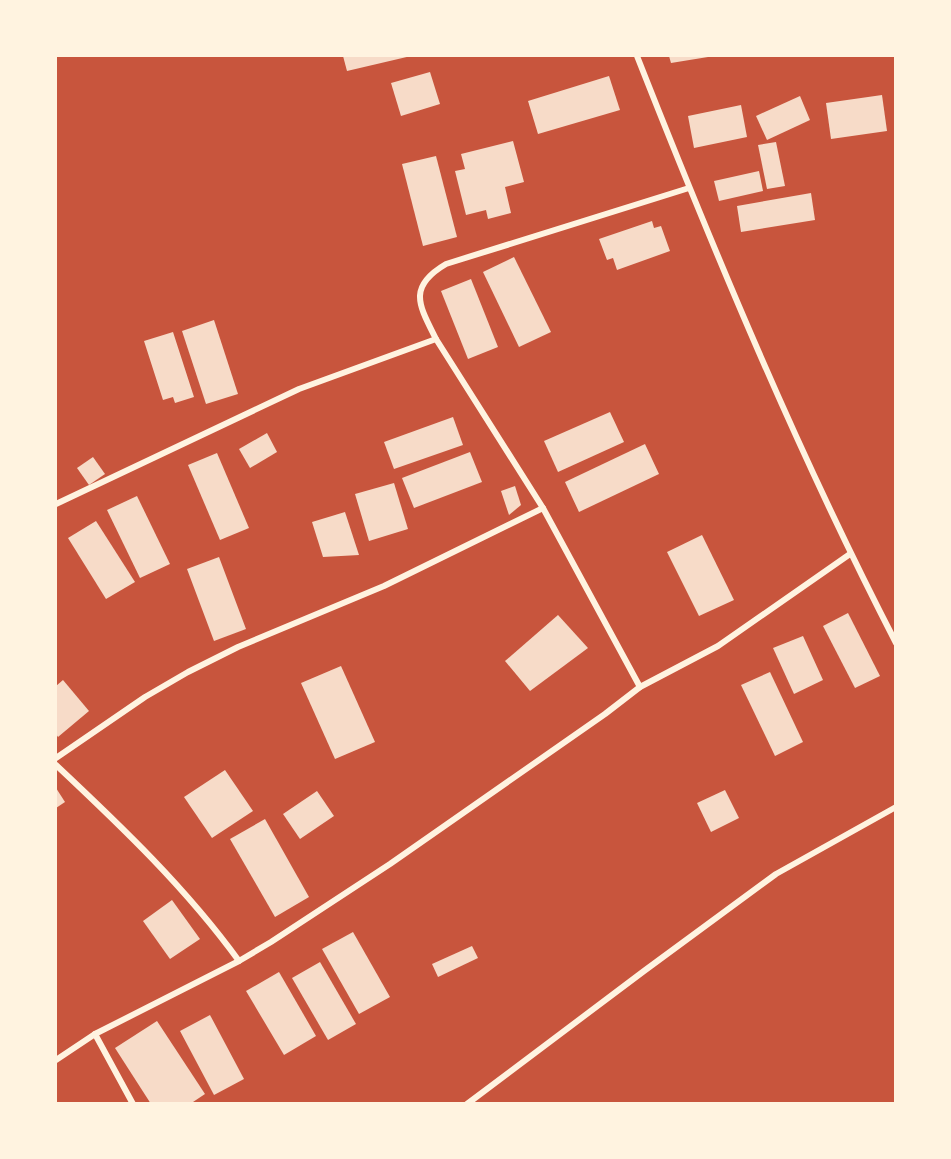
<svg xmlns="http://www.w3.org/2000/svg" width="951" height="1159" font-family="Mulish,sans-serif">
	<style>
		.building { fill: #f7dbc8 }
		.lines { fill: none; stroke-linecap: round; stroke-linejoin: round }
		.minor { stroke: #fff3e0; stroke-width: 6 }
	</style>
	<rect width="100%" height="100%" fill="#c8553d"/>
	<!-- building -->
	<g class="building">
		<polygon points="343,56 411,56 347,71"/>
		<polygon points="669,56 708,56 708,57 671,63"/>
		<polygon points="430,72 440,104 401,116 391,83"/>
		<polygon points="609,76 620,110 538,134 528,101"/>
		<polygon points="882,95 887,131 831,139 826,103"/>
		<polygon points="800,96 810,120 767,140 756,116"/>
		<polygon points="741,105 747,137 694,148 688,116"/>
		<polygon points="513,141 524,182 505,187 511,213 488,219 486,210 466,215 455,171 465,169 461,154"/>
		<polygon points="776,142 785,186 767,189 758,145"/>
		<polygon points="436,156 457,237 423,246 402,164"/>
		<polygon points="759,171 763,191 719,201 714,181"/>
		<polygon points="811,193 815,220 741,232 737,206"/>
		<polygon points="652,221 654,228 661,226 670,251 617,270 613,258 607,260 599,239"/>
		<polygon points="514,257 551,332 519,347 483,272"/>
		<polygon points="471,279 498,347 468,359 441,291"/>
		<polygon points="214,320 238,394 206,404 182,331"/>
		<polygon points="173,332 194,397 175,403 173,397 163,400 144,341"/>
		<polygon points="610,412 624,442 558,472 544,441"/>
		<polygon points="453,417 463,445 394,469 384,442"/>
		<polygon points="267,433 277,452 250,468 239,449"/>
		<polygon points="645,444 659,474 579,512 565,482"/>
		<polygon points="470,452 482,482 414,508 402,478"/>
		<polygon points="217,453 249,528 220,540 188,465"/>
		<polygon points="93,457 105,474 89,485 77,468"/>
		<polygon points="394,483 408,529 369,541 355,494"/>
		<polygon points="515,486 521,505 509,515 501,491"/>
		<polygon points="137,496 170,564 140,578 107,510"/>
		<polygon points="345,512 359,555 323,557 312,522"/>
		<polygon points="96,521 135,582 106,599 68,538"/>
		<polygon points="702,535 734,600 699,616 667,552"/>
		<polygon points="219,557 246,629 214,641 187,569"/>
		<polygon points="848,613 880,676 855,688 823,626"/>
		<polygon points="558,615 588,648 530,691 505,661"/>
		<polygon points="803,636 823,680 794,694 773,648"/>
		<polygon points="341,666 375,742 335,759 301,683"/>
		<polygon points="770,672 803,742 775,756 741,685"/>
		<polygon points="63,680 89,711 58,737 56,734 56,686"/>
		<polygon points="225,770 253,811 212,838 184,797"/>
		<polygon points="56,788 65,802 56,808"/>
		<polygon points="725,790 739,818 711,832 697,803"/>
		<polygon points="317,791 334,816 300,839 283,814"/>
		<polygon points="265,819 309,897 275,917 230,839"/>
		<polygon points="172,900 200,939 170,959 143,921"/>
		<polygon points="353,932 390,997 359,1014 322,949"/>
		<polygon points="472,946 478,958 438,977 432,964"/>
		<polygon points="320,962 356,1024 328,1040 292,978"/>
		<polygon points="279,972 316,1036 284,1055 246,991"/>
		<polygon points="210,1015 244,1079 214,1095 180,1031"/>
		<polygon points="157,1021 205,1094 190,1104 151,1104 115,1048"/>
	</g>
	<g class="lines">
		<!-- minor -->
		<g class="minor">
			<path d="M 637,56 C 715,254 798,453 896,643"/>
			<polyline points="56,504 299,389 436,339"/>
			<path d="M 640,687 L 543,508 L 436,339 C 419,305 407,287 446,264 L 689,188"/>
			<polyline points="56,758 145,697 188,672 238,647 384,586 543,508"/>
			<path d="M 56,765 C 122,827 186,888 239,961 L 271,942 L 390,864 L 605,714 L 640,687 L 718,646 L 850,554"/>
			<polyline points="95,1034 133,1104"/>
			<polyline points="56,1060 95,1034 239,961"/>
			<polyline points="467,1104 644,971 776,874 896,807"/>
		</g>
	</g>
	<!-- border -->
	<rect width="951" height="1159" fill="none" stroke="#fff3e0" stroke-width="114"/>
</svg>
